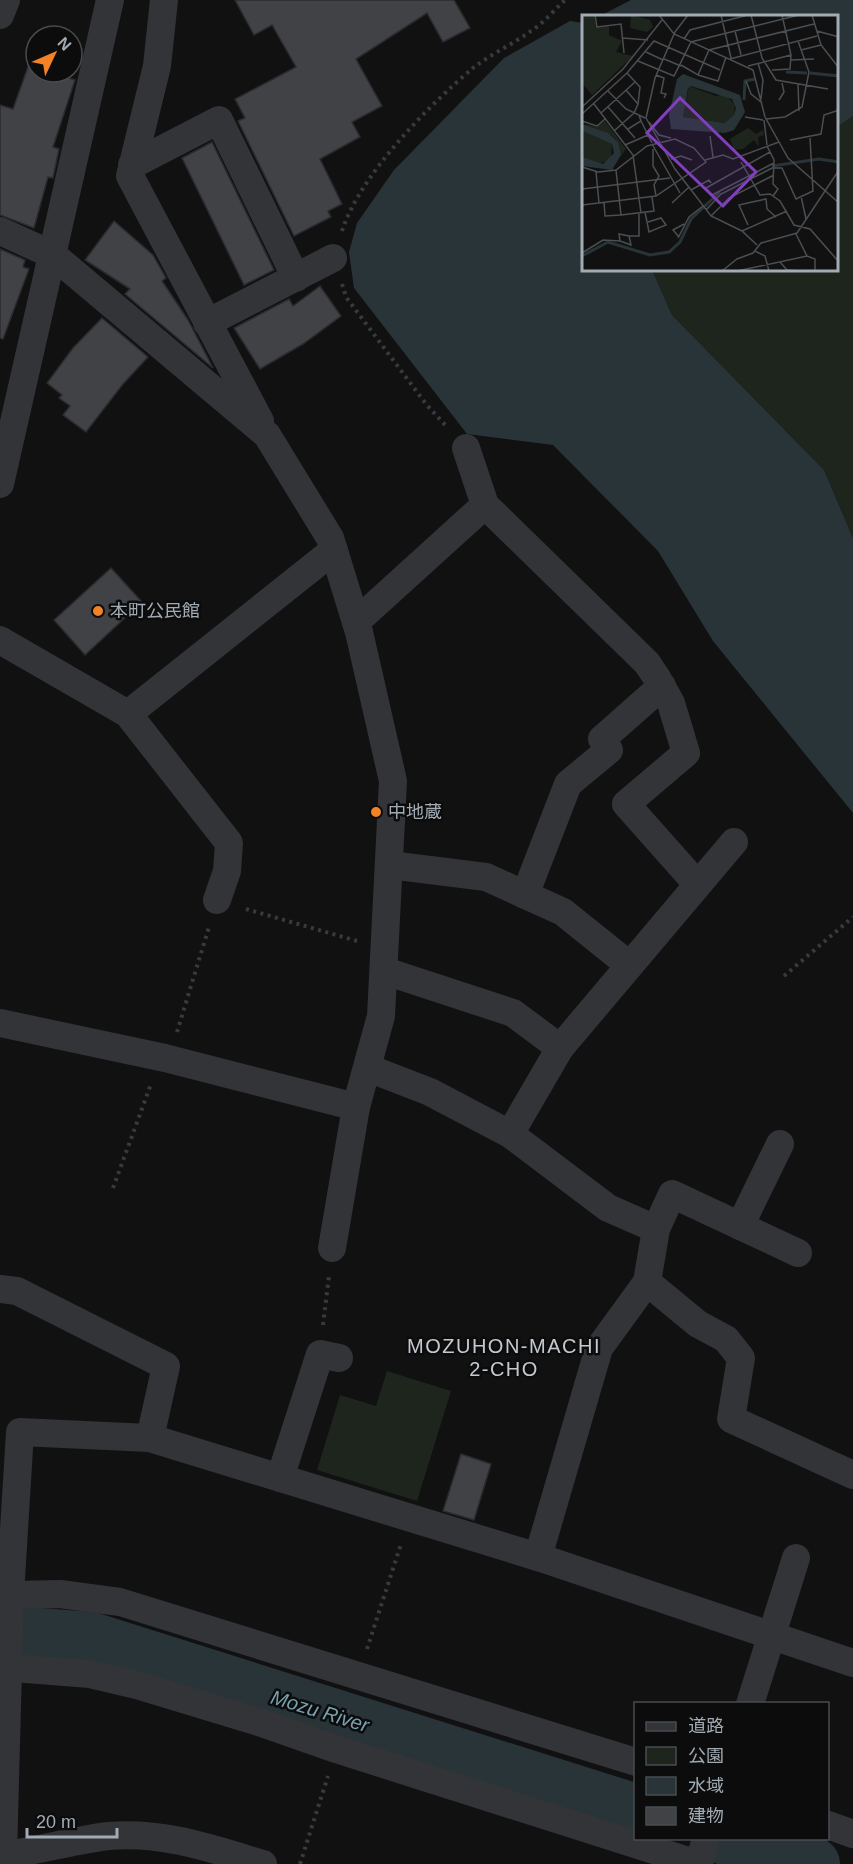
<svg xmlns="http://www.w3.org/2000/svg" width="853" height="1864" font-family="Helvetica,'Noto Sans JP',sans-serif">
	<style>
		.green { fill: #1d251d }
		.water { fill: #293438 }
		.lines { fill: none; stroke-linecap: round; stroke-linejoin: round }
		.river { stroke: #293438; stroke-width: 54 }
		.building { fill: #404245; stroke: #2b2b2e; stroke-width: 1.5 }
		.path { stroke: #383b3e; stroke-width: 4; stroke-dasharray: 3 4.5; stroke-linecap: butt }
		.minor { stroke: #323437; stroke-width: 28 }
		.poi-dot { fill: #f38227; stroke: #0c0c0d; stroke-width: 2 }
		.labels { text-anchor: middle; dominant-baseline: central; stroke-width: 5; stroke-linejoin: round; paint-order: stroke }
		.poi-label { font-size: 18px; fill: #a2abb3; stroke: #0c0c0d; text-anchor: start }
		.neighbourhood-label { font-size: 20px; letter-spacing: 1.5px; fill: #c3c9cf; stroke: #0c0c0d }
		.water-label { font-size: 20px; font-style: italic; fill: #77a1af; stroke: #0c0c0d }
		.inset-river { fill: none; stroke: #293438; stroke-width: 3 }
		.inset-road { fill: none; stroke: #4b4f52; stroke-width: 1.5 }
		.view { fill: #813fbd; fill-opacity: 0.15; stroke: #813fbd; stroke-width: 3 }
		.inset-edge { fill: none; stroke: #a2abb3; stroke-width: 3 }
	</style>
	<rect width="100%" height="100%" fill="#111112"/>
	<!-- green -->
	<g class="green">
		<polygon points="853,116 853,538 824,470 672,315 652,270 836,270 837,127"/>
		<polygon points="387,1371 451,1391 417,1501 317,1470 340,1395 376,1406"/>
	</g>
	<!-- water -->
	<g class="water">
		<polygon points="631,0 853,0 853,116 837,127 836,16 600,16"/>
		<polygon points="570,21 583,23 583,270 652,270 672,315 824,470 853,538 853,813 713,641 658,551 553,445 467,434 354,288 349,252 357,223 394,170 504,58"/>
	</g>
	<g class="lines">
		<!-- river -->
		<g class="river">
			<polyline points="0,1632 91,1639 636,1811"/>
			<polyline points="725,1838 813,1864"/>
		</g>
	</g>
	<!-- building -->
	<g class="building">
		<polygon points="235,0 454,0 470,28 443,42 427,13 356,59 382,106 352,122 360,137 320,159 342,204 328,211 331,217 294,236 238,121 245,118 235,99 296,67 272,25 254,35"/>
		<polygon points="29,64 36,67 36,72 51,72 75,80 53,147 59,149 53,178 48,177 34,228 0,215 0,105 13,109"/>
		<polygon points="212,142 274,270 244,285 182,158"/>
		<polygon points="114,221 153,255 166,278 162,281 188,320 213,368 125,294 130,289 85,260"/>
		<polygon points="0,249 25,260 23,267 29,269 3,339 0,338"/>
		<polygon points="320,286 341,316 303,344 260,369 234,328 289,299 293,306"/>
		<polygon points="102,318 148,357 123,384 86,432 63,415 70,406 59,398 62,395 47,383 73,348"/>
		<polygon points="111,568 142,602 85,655 54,620"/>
		<polygon points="461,1454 491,1464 474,1520 443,1511"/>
	</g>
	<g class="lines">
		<!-- path -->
		<g class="path">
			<path d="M 342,231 C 360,175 428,106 473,68 C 491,54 513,44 531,31 C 544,23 554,10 565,0"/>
			<polyline points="342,284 346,297 426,404 447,427"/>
			<polyline points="246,909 357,941"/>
			<polyline points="784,976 853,917"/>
			<polyline points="177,1032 209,927"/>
			<polyline points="113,1188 151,1084"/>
			<polyline points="323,1325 329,1276"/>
			<polyline points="367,1649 401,1544"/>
			<polyline points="345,1720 350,1705"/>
			<polyline points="300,1864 328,1776"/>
		</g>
		<!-- minor -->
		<g class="minor">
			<polyline points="164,0 157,66 130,176 260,421"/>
			<polyline points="0,15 6,0"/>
			<polyline points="132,165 219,120 296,278"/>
			<polyline points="0,231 53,255 267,435 330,538 359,632 393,781 381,1016 356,1107 332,1248"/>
			<polyline points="207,323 333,258"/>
			<polyline points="466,448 485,505 647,663 657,678 671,703 686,753 626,804 697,884"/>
			<polyline points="0,484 110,0"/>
			<polyline points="356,622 485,505"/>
			<polyline points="0,640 128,714 229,843 227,871 217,900"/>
			<polyline points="128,714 334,550"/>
			<polyline points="390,865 486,877 563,912 629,965"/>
			<polyline points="525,895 568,784 609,750 602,739 662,686"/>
			<polyline points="385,971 513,1013 560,1048"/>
			<polyline points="0,1023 165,1058 356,1107"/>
			<polyline points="368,1068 430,1092 510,1134 608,1208 656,1229 647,1282 698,1324 726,1339 741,1358 731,1419 853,1475"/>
			<polyline points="510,1134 560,1048 734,842"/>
			<polyline points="740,1226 780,1144"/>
			<polyline points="656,1229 672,1194 798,1253"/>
			<polyline points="0,1289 17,1291 166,1366 150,1438"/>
			<polyline points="280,1478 320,1354 339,1358"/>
			<polyline points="538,1557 599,1348 647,1282"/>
			<polyline points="10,1595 60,1594 120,1602 636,1762"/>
			<polyline points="0,1667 90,1674 137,1685 262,1723 336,1749 698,1864"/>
			<polyline points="750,1704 796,1558"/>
			<polyline points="828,1825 853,1834"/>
			<path d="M 0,1855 C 36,1852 72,1840 109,1836 C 162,1831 213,1849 263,1864"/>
			<polyline points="3,1855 10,1595 20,1432 150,1438 538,1557 853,1663"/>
			<polyline points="699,1864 706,1838"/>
		</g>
	</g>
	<!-- markers -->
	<g class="poi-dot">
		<circle cx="98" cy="611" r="6"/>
		<circle cx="376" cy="812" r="6"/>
	</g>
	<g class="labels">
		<!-- poi labels -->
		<g class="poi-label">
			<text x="110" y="611">本町公民館</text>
			<text x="388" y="812">中地蔵</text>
		</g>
		<!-- neighbourhood labels -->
		<g class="neighbourhood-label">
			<text x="504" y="1346">MOZUHON-MACHI<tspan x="504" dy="23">2-CHO</tspan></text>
		</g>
		<!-- water labels -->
		<g class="water-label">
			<text transform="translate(320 1711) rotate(17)">Mozu River</text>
		</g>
	</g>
	<!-- overview -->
	<g transform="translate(582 15)">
		<rect width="256" height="256" fill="#111112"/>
		<path d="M 0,0 L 12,0 L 14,12 L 27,11 L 27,20 L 40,26 L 34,37 L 51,41 L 10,80 L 0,68 ZM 49,0 L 68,5 L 71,12 L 65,17 L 48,13 ZM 107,71 L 134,81 L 143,79 L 153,90 L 152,100 L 144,108 L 101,102 ZM 23,106 L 44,134 L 39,141 L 36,127 L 29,120 L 0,109 L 15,111 ZM 166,113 L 174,119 L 181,115 L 182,120 L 176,122 L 177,132 L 172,125 L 161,134 L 152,135 L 148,124 ZM 0,116 L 30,129 L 29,144 L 17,149 L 0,142 Z" fill="#1d251d"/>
		<path d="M 101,59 L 158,80 L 163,97 L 152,115 L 143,118 L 89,114 L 87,100 L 95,64 ZM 109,71 L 150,84 L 154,93 L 152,100 L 143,108 L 101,102 L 106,73 ZM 0,109 L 26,118 L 36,127 L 39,140 L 30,155 L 0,151 L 0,142 L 21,149 L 32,138 L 30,129 L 0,116 Z" fill="#293438" fill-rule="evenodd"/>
		<path class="inset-river" d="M 204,57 L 225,58M 228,58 L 257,61M 162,85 L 163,66 L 173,64M 190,151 L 237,144 L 257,147M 0,241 L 26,227 L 68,240 L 87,237 L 98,227 L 109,204 L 138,177"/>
		<path class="inset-road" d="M 13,0 L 15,12 L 39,9 L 42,38M 77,0 L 92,19 L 171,55 L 183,102 L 206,143 L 257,188M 106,0 L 93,17 L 73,63 L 64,103 L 93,154 L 129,201 L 160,216 L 175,230M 139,0 L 149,43M 169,0 L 180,43 L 194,65 L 246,74M 230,0 L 239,30 L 257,53M 153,16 L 159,40M 235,16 L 257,22M 41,23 L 66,25M 102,24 L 108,15 L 166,0M 219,35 L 239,30M 64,37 L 81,45M 82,44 L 99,51M 148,44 L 235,21M 209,45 L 232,44M 56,46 L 92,61 L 109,27 L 217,0M 176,48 L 181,65 L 179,84M 99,50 L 116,60 L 127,35 L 232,9M 166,51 L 209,40M 190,55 L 208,54 L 209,40 L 200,0M 74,60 L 82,63 L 79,78 L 84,79 L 82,83M 116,60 L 136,66 L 144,42M 164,66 L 169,79 L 179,87M 216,69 L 217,96M 44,75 L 56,89M 26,76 L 44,94 L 63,103M 197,85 L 202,77 L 200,68M 12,89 L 51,140 L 59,198M 0,92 L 41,54 L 80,5M 26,92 L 53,123M 19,98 L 53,67M 0,99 L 45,58 L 72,26 L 138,55M 163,102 L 181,105M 184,104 L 203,102 L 220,92 L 227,57 L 216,26M 182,105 L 185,130M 0,106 L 15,111 L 23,104M 59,106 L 70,128M 67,107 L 77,120 L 89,123M 46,114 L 59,106 L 57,100M 32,116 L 52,98 L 56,89 L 58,72 L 45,58M 128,121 L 131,142M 208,125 L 239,119 L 242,100 L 257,95M 70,129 L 98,178M 43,130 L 66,120M 185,131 L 192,145 L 191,169 L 196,174 L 191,181M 71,134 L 71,151 L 77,161 L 72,170 L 74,181M 89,144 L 99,141 L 110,145M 123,145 L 141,140 L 151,144 L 197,127M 159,147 L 178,180 L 188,179 L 198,186 L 212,210 L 228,214 L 257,247M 0,152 L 16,157 L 34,155 L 65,131 L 93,124 L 112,133 L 124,147 L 74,181 L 0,190M 34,155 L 39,200M 14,157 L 17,188M 0,174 L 88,163M 109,175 L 127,165 L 129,168M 130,180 L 192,148M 219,181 L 224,204M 22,187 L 23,201 L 39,200 L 72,196 L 70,182M 90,188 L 107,172M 140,191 L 124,173 L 188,137M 124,195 L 139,179 L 190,153 L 200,153 L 214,184 L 231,176 L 228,123M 63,197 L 67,217 L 84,210 L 79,203 L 66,207M 129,201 L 147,183 L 192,160M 166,210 L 157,190 L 170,187 L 184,184 L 185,194 L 194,202M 160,216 L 205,196M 214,219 L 225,241M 47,221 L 37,219 L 38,226 L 49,230 L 47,221 L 57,221 L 57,198M 97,222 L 91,215 L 102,209M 96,223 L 107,202 L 121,191M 173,236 L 183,241 L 187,256M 0,238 L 21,225 L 38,226M 198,247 L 205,255 L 218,256M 140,256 L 155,244 L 171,238 L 179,228 L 215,218 L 257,155M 155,256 L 225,241 L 233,244 L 233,256"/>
		<path class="view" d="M 98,83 L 174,157 L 141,191 L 65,118 Z"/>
		<rect width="256" height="256" class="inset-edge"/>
	</g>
	<!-- legend -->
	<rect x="634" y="1702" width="195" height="138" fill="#0c0c0d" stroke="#484c4f" stroke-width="1.5"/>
	<rect x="646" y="1722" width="30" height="9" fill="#323437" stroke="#484c4f" stroke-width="1.5"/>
	<text x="688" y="1732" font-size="18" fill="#a2abb3">道路</text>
	<rect x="646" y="1747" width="30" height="18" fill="#1d251d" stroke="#484c4f" stroke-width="1.5"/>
	<text x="688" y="1762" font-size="18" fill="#a2abb3">公園</text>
	<rect x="646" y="1777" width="30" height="18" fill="#293438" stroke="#484c4f" stroke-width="1.5"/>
	<text x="688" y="1792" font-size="18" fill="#a2abb3">水域</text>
	<rect x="646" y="1807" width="30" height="18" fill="#404245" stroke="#484c4f" stroke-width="1.5"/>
	<text x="688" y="1822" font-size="18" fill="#a2abb3">建物</text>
	<!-- north arrow -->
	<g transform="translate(54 54) rotate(46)"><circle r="28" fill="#0c0c0d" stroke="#484c4f" stroke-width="1.5"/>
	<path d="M0-4.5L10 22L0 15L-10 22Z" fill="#f38227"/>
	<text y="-9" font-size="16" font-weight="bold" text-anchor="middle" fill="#a2abb3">N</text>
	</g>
	<!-- scale -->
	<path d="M27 1828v9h90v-9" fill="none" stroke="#a2abb3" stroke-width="3"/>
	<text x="36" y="1828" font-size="18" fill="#a2abb3" stroke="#0c0c0d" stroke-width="4.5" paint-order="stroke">20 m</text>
</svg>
